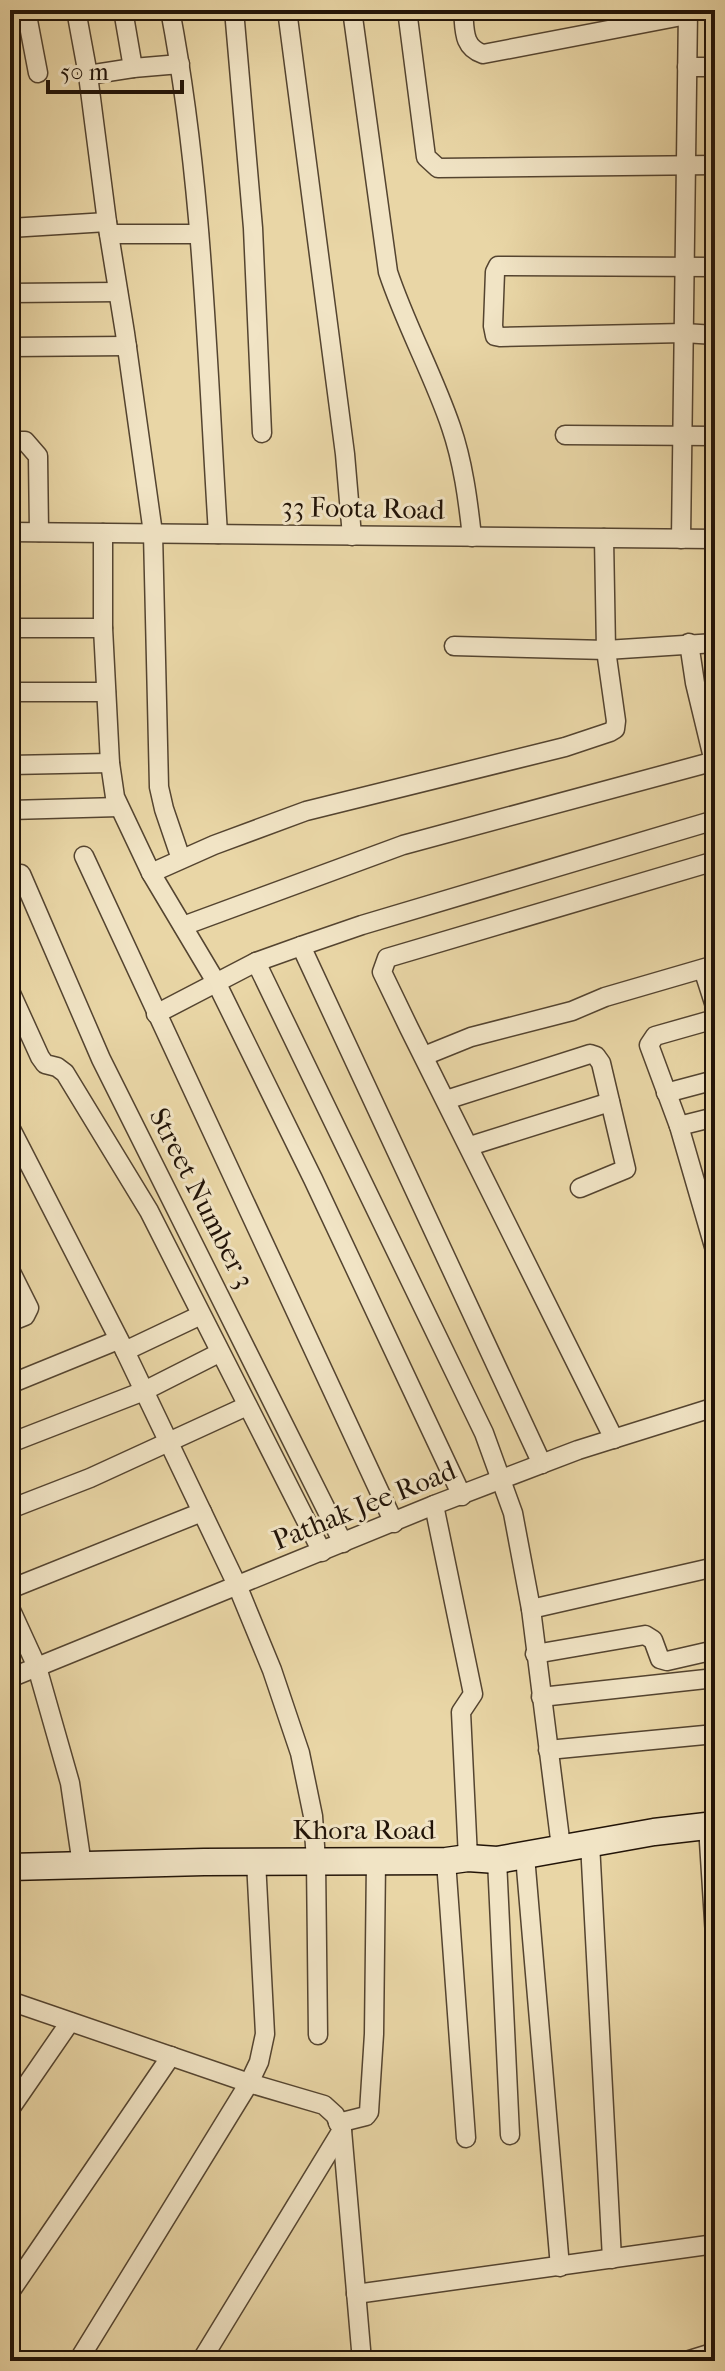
<svg xmlns="http://www.w3.org/2000/svg" width="725" height="2371" font-family="'IM FELL French Canon',serif">
	<style>
		.lines { fill: none; stroke-linecap: round; stroke-linejoin: round }
		.street-casing { stroke: #544430; stroke-width: 21 }
		.secondary-casing { stroke: #221408; stroke-width: 29 }
		.street { stroke: #f1e4c5; stroke-width: 18 }
		.secondary { stroke: #f1e4c5; stroke-width: 26 }
		.labels { text-anchor: middle; dominant-baseline: central; stroke-width: 6; stroke-linejoin: round; paint-order: stroke }
		.street-label { font-size: 28px; fill: #221408; stroke: #f1e4c5 }
	</style>
	<rect width="100%" height="100%" fill="#e9d6a6"/>
	<filter id="stains"><feTurbulence type="fractalNoise" baseFrequency=".0025" numOctaves="4"/><feColorMatrix values="0 0 0 0 .2 0 0 0 0 .09 0 0 0 0 .02 0 0 0 .5 -.17"/></filter>
	<radialGradient id="worn" r=".72"><stop offset=".6" stop-color="#630" stop-opacity="0"/><stop offset="1" stop-color="#630" stop-opacity=".3"/></radialGradient>
	<g class="lines">
		<!-- street casing -->
		<g class="street-casing">
			<g id="street">
				<polyline points="26,10 38,73"/>
				<polyline points="76,10 88,75 107,222 125,333 153,533 159,787 164,809 181,859"/>
				<path d="M 170,10 C 203,182 207,359 218,534"/>
				<polyline points="234,10 253,228 262,433"/>
				<polyline points="287,10 345,454 352,536"/>
				<path d="M 352,10 L 388,272 C 406,326 433,374 451,427 C 463,462 468,500 472,537"/>
				<polyline points="407,10 426,157 438,168 715,165"/>
				<path d="M 463,10 C 465,29 462,47 483,54 L 687,15"/>
				<polyline points="687,67 715,67"/>
				<polyline points="133,68 180,64"/>
				<polyline points="88,75 133,68 123,10"/>
				<polyline points="10,228 107,222"/>
				<polyline points="109,234 199,234"/>
				<polyline points="715,267 498,266 495,272 493,326 495,336 500,337 684,333 715,335"/>
				<polyline points="10,293 118,292"/>
				<polyline points="10,347 127,346"/>
				<polyline points="565,435 715,436"/>
				<polyline points="10,441 25,441 38,456 39,532"/>
				<polyline points="10,532 715,539"/>
				<polyline points="103,533 103,628 110,763 115,797 151,873 216,982 313,1179 462,1496"/>
				<polyline points="681,539 688,10"/>
				<polyline points="10,628 103,628"/>
				<polyline points="689,643 695,683 715,766"/>
				<polyline points="454,646 606,650 715,643"/>
				<polyline points="10,692 106,692"/>
				<polyline points="10,765 110,763"/>
				<polyline points="10,810 119,807"/>
				<polyline points="84,856 394,1523"/>
				<polyline points="151,873 214,845 306,811 565,747 610,732 615,729 616,721 606,650 604,538"/>
				<polyline points="21,874 101,1059 343,1543"/>
				<polyline points="183,926 403,845 715,761"/>
				<polyline points="301,946 542,1464"/>
				<polyline points="256,962 484,1433 513,1513 531,1609 561,1847"/>
				<polyline points="703,969 715,1006"/>
				<polyline points="10,991 40,1057 45,1064 57,1067 65,1073 149,1211 322,1552"/>
				<polyline points="156,1014 256,962 301,946 362,925 715,820"/>
				<polyline points="715,1019 655,1036 649,1045 679,1126 715,1250"/>
				<polyline points="424,1056 471,1037 572,1011 605,997 715,965"/>
				<polyline points="666,1093 715,1080"/>
				<polyline points="446,1100 590,1054 596,1056 601,1063 626,1169 580,1188"/>
				<polyline points="679,1126 715,1117"/>
				<polyline points="10,1127 125,1351 237,1585 272,1670 300,1753 313,1816 316,1861 318,2035"/>
				<polyline points="470,1146 610,1102"/>
				<polyline points="10,1270 29,1308 25,1316 10,1322"/>
				<polyline points="125,1351 201,1315"/>
				<polyline points="10,1384 118,1340"/>
				<polyline points="614,1439 409,1028 382,972 387,958 715,861"/>
				<polyline points="10,1443 144,1391 219,1353"/>
				<polyline points="434,1505 473,1694 461,1712 468,1858"/>
				<polyline points="10,1509 90,1478 247,1406"/>
				<polyline points="10,1589 202,1512"/>
				<polyline points="10,1608 37,1667 70,1783 82,1865"/>
				<polyline points="531,1609 715,1567"/>
				<polyline points="535,1654 645,1635 653,1640 660,1659 667,1661 715,1650"/>
				<polyline points="10,1678 434,1505 578,1450 715,1407"/>
				<polyline points="541,1697 715,1678"/>
				<polyline points="548,1750 715,1734"/>
				<polyline points="708,1826 715,1936"/>
				<polyline points="590,1843 612,2259"/>
				<polyline points="525,1856 560,2267"/>
				<polyline points="497,1860 510,2135"/>
				<polyline points="446,1861 466,2138"/>
				<polyline points="10,2001 249,2083 324,2105 335,2115 342,2130 201,2361"/>
				<polyline points="10,2109 70,2022"/>
				<polyline points="338,2123 366,2116 369,2112 374,2034 376,1861"/>
				<polyline points="342,2130 362,2361"/>
				<polyline points="10,2292 171,2056"/>
				<polyline points="356,2294 715,2244"/>
				<polyline points="78,2361 249,2083 259,2062 265,2034 256,1861"/>
				<polyline points="686,2361 715,2352"/>
			</g>
		</g>
		<!-- secondary casing -->
		<g class="secondary-casing">
			<polyline id="secondary" points="10,1867 204,1862 446,1861 468,1858 497,1860 654,1832 715,1825"/>
		</g>
		<!-- street -->
		<use href="#street" class="street"/>
		<!-- secondary -->
		<use href="#secondary" class="secondary"/>
	</g>
	<g class="labels">
		<!-- street labels -->
		<g class="street-label">
			<text transform="translate(363 508) rotate(1)">33 Foota Road</text>
			<text transform="translate(202 1198) rotate(63)">Street Number 3</text>
			<text transform="translate(364 1505) rotate(-22)">Pathak Jee Road</text>
			<text x="364" y="1829">Khora Road</text>
		</g>
	</g>
	<!-- margin -->
	<rect width="725" height="2371" fill="none" stroke="#e9d6a6" stroke-width="40"/>
	<rect x="12" y="12" width="701" height="2347" fill="none" stroke="#221408" stroke-width="4"/>
	<rect x="20" y="20" width="685" height="2331" fill="none" stroke="#221408" stroke-width="2"/>
	<!-- scale -->
	<path d="M48 80v12h134v-12" fill="none" stroke="#221408" stroke-width="4"/>
	<text x="60" y="80" font-size="24" fill="#221408" stroke="#f1e4c5" stroke-width="6" paint-order="stroke">50 m</text>
	<rect width="100%" height="100%" filter="url(#stains)"/>
	<rect width="100%" height="100%" fill="url(#worn)"/>
</svg>
